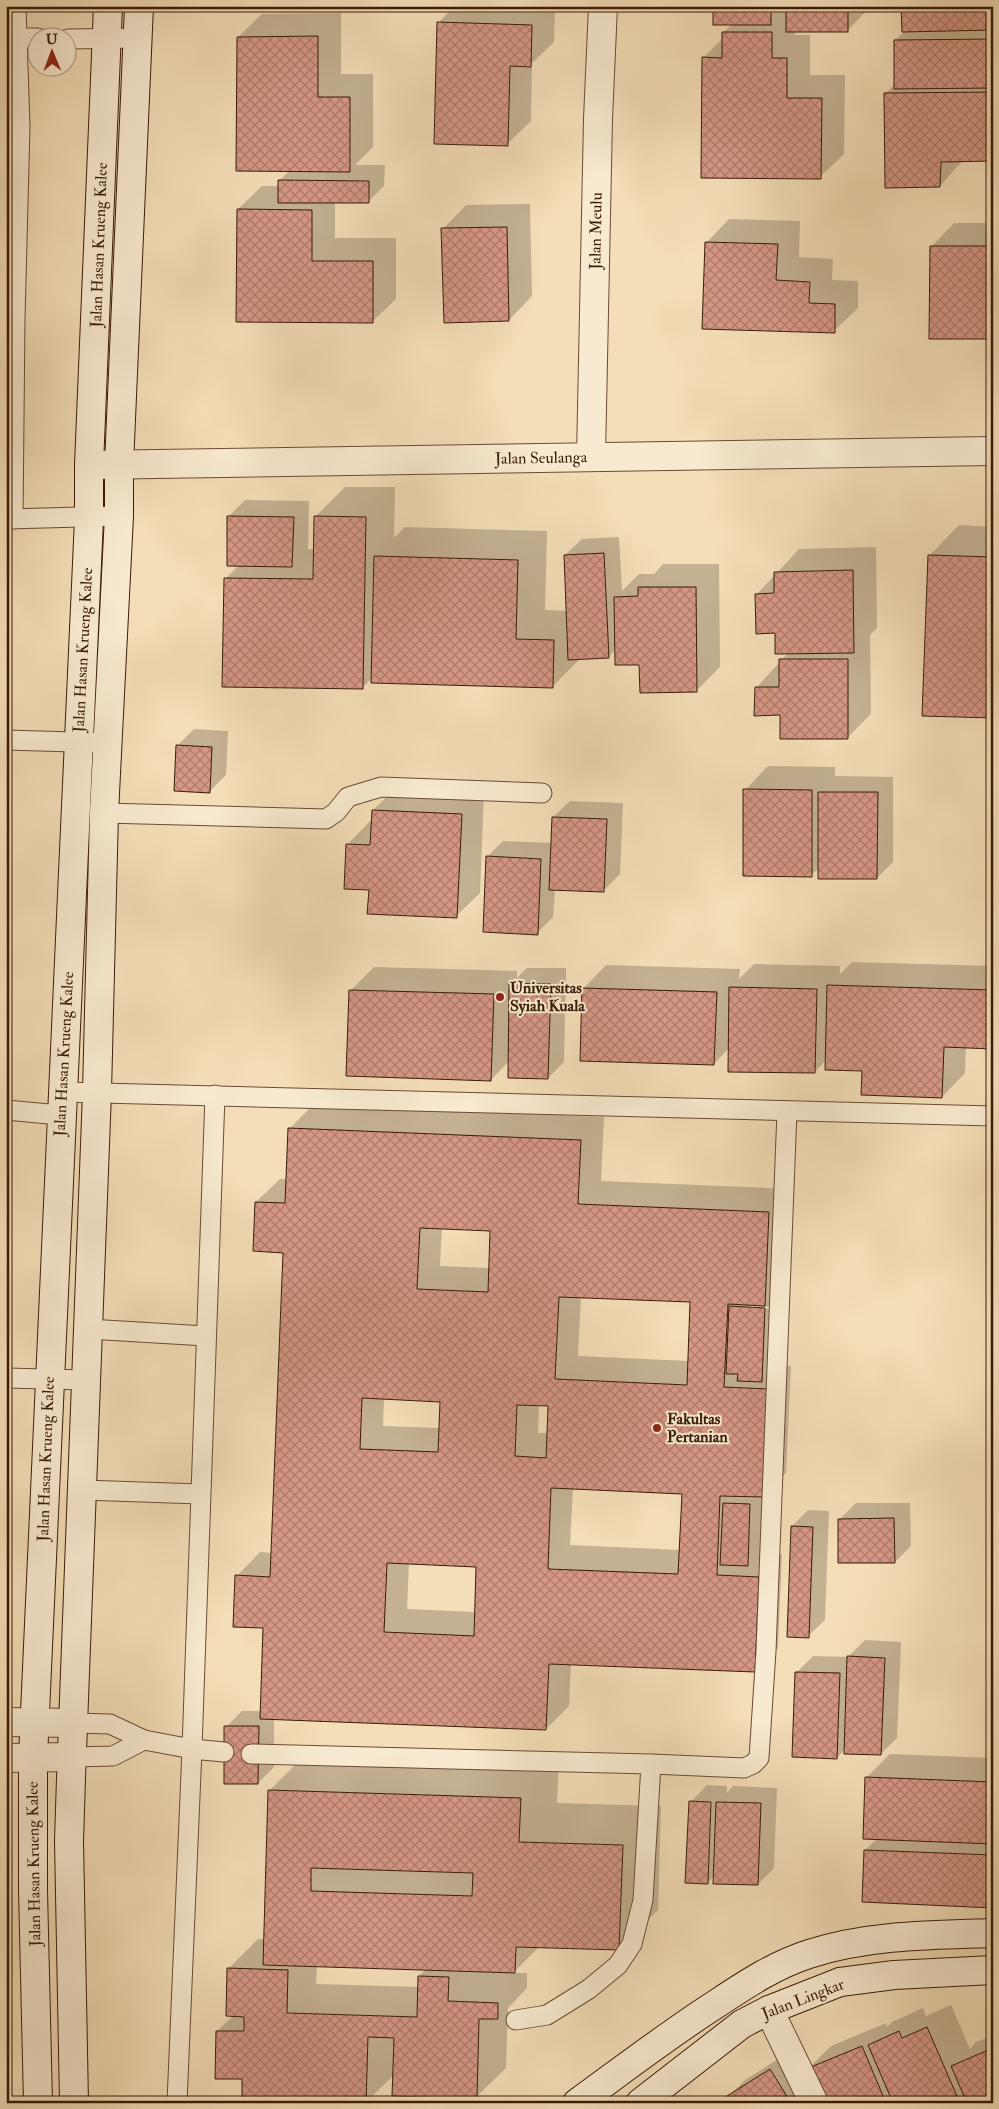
<svg xmlns="http://www.w3.org/2000/svg" width="999" height="2109" font-family="'IM FELL Double Pica',serif">
	<style>
		.shadow { fill: #0003; fill-rule: evenodd }
		.building { fill: url(#building-cross-hatch); stroke: #391b08; fill-rule: evenodd }
		.lines { fill: none; stroke-linecap: round; stroke-linejoin: round }
		.lane-casing { stroke: #684c34; stroke-width: 21 }
		.street-casing { stroke: #684c34; stroke-width: 30 }
		.secondary-casing { stroke: #391b08; stroke-width: 30 }
		.lane { stroke: #f8ead0; stroke-width: 19 }
		.street { stroke: #f8ead0; stroke-width: 28 }
		.secondary { stroke: #f8ead0; stroke-width: 28 }
		.poi-dot { fill: #8f2418; stroke: #f8ead0; stroke-width: 2 }
		.labels { text-anchor: middle; dominant-baseline: central; stroke-width: 4; stroke-linejoin: round; paint-order: stroke }
		.street-label { font-size: 16px; fill: #391b08; stroke: #f8ead0 }
		.poi-label { font-size: 16px; font-weight: bold; fill: #391b08; stroke: #f8ead0; text-anchor: start }
	</style>
	<defs>
		<pattern id="building-cross-hatch" width="8" height="8" patternUnits="userSpaceOnUse" patternTransform="scale(1.25)"><rect width="8" height="8" fill="#d69886"/><path d="M0 0l8 8M0 8l8-8" fill="none" stroke="#af7b6c"/></pattern>
	</defs>
	<rect width="100%" height="100%" fill="#f4deb7"/>
	<filter id="stains"><feTurbulence type="fractalNoise" baseFrequency=".004" numOctaves="4"/><feColorMatrix values="0 0 0 0 .2 0 0 0 0 .09 0 0 0 0 .02 0 0 0 .5 -.17"/></filter>
	<radialGradient id="worn" r=".72"><stop offset=".6" stop-color="#630" stop-opacity="0"/><stop offset="1" stop-color="#630" stop-opacity=".3"/></radialGradient>
	<!-- shadow -->
	<g class="shadow">
		<polygon points="455,6 555,6 554,42 532,63 531,121 507,144 438,23"/>
		<polygon points="715,6 871,6 847,31 795,31 795,35 810,35 810,75 845,75 844,154 820,177 703,58 724,37 724,32 732,24"/>
		<polygon points="993,6 993,160 963,160 940,186 886,93 896,83 895,40 905,31"/>
		<polygon points="341,13 341,74 373,74 373,147 355,165 385,165 384,186 368,202 335,202 335,238 396,238 396,299 372,322 238,209 262,186 279,186 279,181 290,170 238,37 262,14"/>
		<polygon points="530,204 532,296 509,320 443,229 466,205"/>
		<polygon points="729,219 800,221 799,257 833,259 832,280 858,281 858,308 834,331 706,243"/>
		<polygon points="954,223 993,223 993,337 931,247"/>
		<polygon points="345,487 395,487 394,538 405,527 547,531 545,610 568,611 565,555 582,539 619,537 622,591 639,574 654,574 663,564 719,564 720,667 697,690 616,649 608,657 581,658 552,687 372,678 362,688 226,578 239,565 229,516 245,500 309,501 308,549 315,549 316,516"/>
		<polygon points="959,525 993,527 993,717 930,555"/>
		<polygon points="876,547 877,628 870,635 871,714 847,738 781,714 756,688 788,653 757,594 799,549"/>
		<polygon points="194,729 228,731 226,775 210,791 178,745"/>
		<polygon points="768,766 835,767 835,776 893,777 893,862 877,878 819,868 811,875 745,790"/>
		<polygon points="397,787 484,791 480,893 456,916 370,889 347,845 370,821 373,821 373,810"/>
		<polygon points="570,801 623,803 620,874 604,890 555,888 553,917 537,933 487,857 503,841 552,843 553,817"/>
		<polygon points="852,962 993,966 993,1048 966,1047 965,1073 942,1097 863,1070 826,1060 815,1072 729,1048 714,1064 583,989 606,965 740,969 739,979 754,964 840,966 840,974"/>
		<polygon points="374,967 517,971 517,978 527,968 566,968 564,1062 548,1078 509,1061 491,1080 351,990"/>
		<path d="M 313,1105 L 604,1117 L 601,1181 L 792,1189 L 778,1365 L 791,1366 L 786,1473 L 766,1493 L 764,1549 L 760,1553 L 782,1554 L 778,1648 L 755,1671 L 571,1663 L 569,1706 L 546,1729 L 274,1718 L 274,1767 L 258,1783 L 226,1727 L 242,1711 L 261,1711 L 265,1627 L 237,1576 L 260,1552 L 272,1553 L 285,1251 L 256,1202 L 280,1179 L 287,1179 L 290,1128 ZM 442,1227 L 491,1229 L 490,1268 L 440,1266 ZM 581,1296 L 691,1301 L 689,1361 L 578,1356 ZM 750,1306 L 772,1307 L 772,1309 L 750,1308 ZM 384,1398 L 442,1400 L 441,1428 L 383,1426 ZM 539,1405 L 549,1405 L 548,1433 L 538,1433 ZM 573,1488 L 684,1492 L 681,1550 L 570,1545 ZM 409,1563 L 478,1566 L 476,1612 L 407,1609 Z"/>
		<polygon points="856,1503 910,1503 911,1546 895,1562 840,1519"/>
		<polygon points="808,1510 829,1511 825,1620 808,1636 792,1526"/>
		<polygon points="865,1640 901,1642 897,1738 881,1754 845,1749 837,1758 797,1672 813,1656 848,1657"/>
		<path d="M 308,1752 L 559,1760 L 557,1803 L 661,1806 L 658,1910 L 619,1949 L 539,1947 L 513,1973 L 527,1973 L 527,1988 L 508,2008 L 506,2068 L 476,2097 L 394,2075 L 366,2102 L 244,2078 L 217,2031 L 234,2015 L 229,1968 L 258,1939 L 265,1939 L 269,1791 ZM 317,1966 L 426,1969 L 419,1976 L 419,1987 L 316,1984 Z"/>
		<polygon points="890,1754 993,1758 993,1907 865,1850 877,1839 866,1778"/>
		<polygon points="707,1785 727,1786 727,1793 733,1786 777,1788 774,1868 758,1884 714,1876 707,1883 691,1802"/>
		<polygon points="951,2005 970,2049 976,2042 993,2035 993,2103 821,2103 807,2070 831,2046 886,2023 887,2027 892,2022 923,2008 926,2016"/>
		<polygon points="786,2054 817,2103 732,2103 729,2096 745,2080"/>
	</g>
	<!-- building -->
	<g class="building">
		<rect x="713" y="6" width="58" height="19"/>
		<rect x="786" y="6" width="62" height="26"/>
		<polygon points="901,6 993,6 993,30 902,32"/>
		<polygon points="437,22 532,25 531,67 510,66 508,146 434,144"/>
		<polygon points="722,32 772,32 772,58 787,58 787,98 822,98 821,179 701,178 702,57 722,58"/>
		<polygon points="318,36 318,97 350,97 350,172 236,171 237,37"/>
		<polygon points="993,39 993,88 894,89 894,40"/>
		<polygon points="993,92 993,161 941,162 940,187 885,188 884,93"/>
		<polygon points="278,180 369,181 369,203 278,203"/>
		<polygon points="237,209 312,210 312,261 373,261 373,323 236,322"/>
		<polygon points="507,227 509,321 444,323 441,228"/>
		<polygon points="705,242 778,244 776,280 810,282 809,303 835,304 835,333 702,329"/>
		<polygon points="930,246 993,246 993,339 929,339"/>
		<polygon points="227,516 294,517 292,567 227,566"/>
		<polygon points="314,516 366,517 363,689 222,687 224,578 313,579"/>
		<polygon points="604,553 609,658 568,660 564,555"/>
		<polygon points="928,555 993,557 993,718 922,716"/>
		<polygon points="374,556 518,560 516,639 554,640 553,688 371,683"/>
		<polygon points="853,570 854,653 775,654 775,633 756,634 755,594 774,593 774,572"/>
		<polygon points="638,587 696,587 697,692 640,693 639,665 615,665 614,597 638,596"/>
		<polygon points="779,659 848,659 848,739 780,739 780,715 754,716 755,687 779,687"/>
		<polygon points="176,745 212,747 210,793 174,791"/>
		<polygon points="743,789 812,790 812,877 743,876"/>
		<polygon points="818,792 878,792 877,879 818,879"/>
		<polygon points="372,810 462,814 457,918 367,914 369,890 344,889 346,844 370,845"/>
		<polygon points="552,817 607,819 604,892 549,890"/>
		<polygon points="486,856 541,859 538,935 483,932"/>
		<polygon points="509,983 551,984 548,1079 508,1078"/>
		<polygon points="827,985 993,990 993,1049 944,1047 942,1098 861,1095 862,1071 825,1070"/>
		<polygon points="729,987 817,989 815,1073 728,1072"/>
		<polygon points="582,988 717,992 714,1065 580,1061"/>
		<polygon points="349,990 494,994 491,1081 346,1076"/>
		<path d="M 288,1128 L 581,1140 L 578,1204 L 769,1212 L 765,1306 L 728,1304 L 724,1387 L 768,1389 L 763,1497 L 720,1496 L 717,1575 L 759,1577 L 755,1672 L 549,1664 L 546,1730 L 260,1719 L 263,1628 L 233,1627 L 235,1575 L 270,1577 L 283,1253 L 253,1251 L 255,1202 L 285,1203 ZM 420,1228 L 490,1231 L 488,1292 L 417,1289 ZM 559,1297 L 690,1302 L 687,1385 L 555,1379 ZM 362,1398 L 440,1402 L 438,1452 L 360,1449 ZM 517,1405 L 548,1406 L 546,1458 L 515,1456 ZM 551,1488 L 682,1494 L 678,1574 L 548,1569 ZM 387,1563 L 476,1567 L 474,1636 L 384,1632 Z"/>
		<polygon points="729,1306 765,1308 762,1382 737,1381 738,1374 726,1374"/>
		<polygon points="723,1503 750,1504 748,1566 720,1565"/>
		<polygon points="894,1518 895,1563 838,1563 838,1519"/>
		<polygon points="791,1526 813,1527 809,1638 787,1637"/>
		<polygon points="847,1656 885,1658 881,1755 844,1754"/>
		<polygon points="795,1672 840,1673 837,1759 792,1757"/>
		<polygon points="224,1726 259,1726 258,1784 224,1784"/>
		<polygon points="865,1777 993,1782 993,1844 863,1839"/>
		<path d="M 268,1790 L 521,1798 L 519,1842 L 623,1845 L 619,1950 L 516,1947 L 515,1973 L 263,1965 ZM 311,1868 L 473,1873 L 472,1896 L 311,1891 Z"/>
		<polygon points="689,1801 711,1802 708,1884 685,1883"/>
		<polygon points="716,1802 761,1803 758,1885 713,1884"/>
		<polygon points="864,1850 993,1855 993,1908 862,1902"/>
		<polygon points="227,1968 288,1970 287,2013 417,2017 418,1976 449,1977 448,2001 498,2003 498,2019 479,2019 477,2099 392,2096 394,2038 368,2037 366,2103 242,2100 242,2079 215,2079 216,2031 244,2031 244,2017 226,2016"/>
		<polygon points="927,2027 960,2103 893,2103 868,2045 899,2031 902,2038"/>
		<polygon points="862,2046 886,2103 820,2103 806,2069"/>
		<polygon points="993,2048 993,2103 967,2103 951,2066"/>
		<polygon points="770,2069 791,2103 731,2103 727,2096"/>
	</g>
	<g class="lines">
		<!-- lane casing -->
		<g class="lane-casing">
			<g id="lane">
				<polyline points="17,38 38,38"/>
				<polyline points="68,39 138,38"/>
				<polyline points="6,519 119,516"/>
				<polyline points="13,519 15,319 20,126 16,6"/>
				<polyline points="6,740 108,743"/>
				<polyline points="104,813 326,819 336,812 348,797 381,787 542,793"/>
				<polyline points="62,1092 993,1116"/>
				<polyline points="6,1110 60,1115"/>
				<polyline points="88,1329 206,1336"/>
				<polyline points="6,1378 86,1380"/>
				<polyline points="82,1490 200,1494"/>
				<polyline points="74,1723 110,1724 144,1740 192,1749 215,1095"/>
				<polyline points="251,1754 651,1764 744,1768 753,1764 759,1758 766,1651 787,1111"/>
				<polyline points="73,1757 113,1756 144,1740"/>
				<polyline points="516,2020 547,2015 589,1989 618,1965 632,1944 643,1900 651,1764"/>
				<polyline points="177,2103 192,1749 224,1752"/>
			</g>
		</g>
		<!-- street casing -->
		<g class="street-casing">
			<g id="street">
				<polyline points="591,457 598,119 603,6"/>
				<polyline points="89,465 993,451"/>
				<polyline points="6,1722 74,1723"/>
				<polyline points="6,1758 73,1757"/>
				<polyline points="769,2010 814,2103"/>
			</g>
		</g>
		<!-- secondary casing -->
		<g class="secondary-casing">
			<g id="secondary">
				<polyline points="38,2103 33,1890 33,1757 89,519 89,465 108,6"/>
				<polyline points="74,2103 69,1841 71,1778 97,1092 104,813 119,516 119,465 139,6"/>
				<path d="M 577,2103 C 621,2071 664,2038 710,2008 C 742,1987 772,1966 809,1954 C 868,1935 931,1935 993,1933"/>
				<polyline points="640,2103 742,2024 769,2010 840,1982 894,1975 993,1970"/>
			</g>
		</g>
		<!-- lane -->
		<use href="#lane" class="lane"/>
		<!-- street -->
		<use href="#street" class="street"/>
		<!-- secondary -->
		<use href="#secondary" class="secondary"/>
	</g>
	<!-- markers -->
	<g class="poi-dot">
		<circle cx="500" cy="997" r="5"/>
		<circle cx="657" cy="1428" r="5"/>
	</g>
	<g class="labels">
		<!-- street labels -->
		<g class="street-label">
			<text transform="translate(596 231) rotate(-89)">Jalan Meulu</text>
			<text transform="translate(99 245) rotate(-88)">Jalan Hasan Krueng Kalee</text>
			<text transform="translate(541 458) rotate(-1)">Jalan Seulanga</text>
			<text transform="translate(83 650) rotate(-87)">Jalan Hasan Krueng Kalee</text>
			<text transform="translate(64 1054) rotate(-87)">Jalan Hasan Krueng Kalee</text>
			<text transform="translate(46 1459) rotate(-88)">Jalan Hasan Krueng Kalee</text>
			<text transform="translate(34 1864) rotate(-91)">Jalan Hasan Krueng Kalee</text>
			<text transform="translate(803 1999) rotate(-21)">Jalan Lingkar</text>
		</g>
		<!-- poi labels -->
		<g class="poi-label">
			<text x="510" y="988">Universitas<tspan x="510" dy="18">Syiah Kuala</tspan></text>
			<text x="667" y="1419">Fakultas<tspan x="667" dy="18">Pertanian</tspan></text>
		</g>
	</g>
	<!-- margin -->
	<rect width="999" height="2109" fill="none" stroke="#f4deb7" stroke-width="25"/>
	<rect x="8" y="8" width="984" height="2094" fill="none" stroke="#391b08" stroke-width="2.5"/>
	<rect x="12" y="12" width="974" height="2084" fill="none" stroke="#391b08"/>
	<!-- north arrow -->
	<g transform="translate(52 52) rotate(359)"><circle r="24" fill="#f8ead0" stroke="#ac9780"/>
	<path d="M0-4L9 19L0 12L-9 19Z" fill="#8f2418"/>
	<text y="-8" font-size="14" font-weight="bold" text-anchor="middle" fill="#391b08">U</text>
	</g>
	<rect width="100%" height="100%" filter="url(#stains)"/>
	<rect width="100%" height="100%" fill="url(#worn)"/>
</svg>
